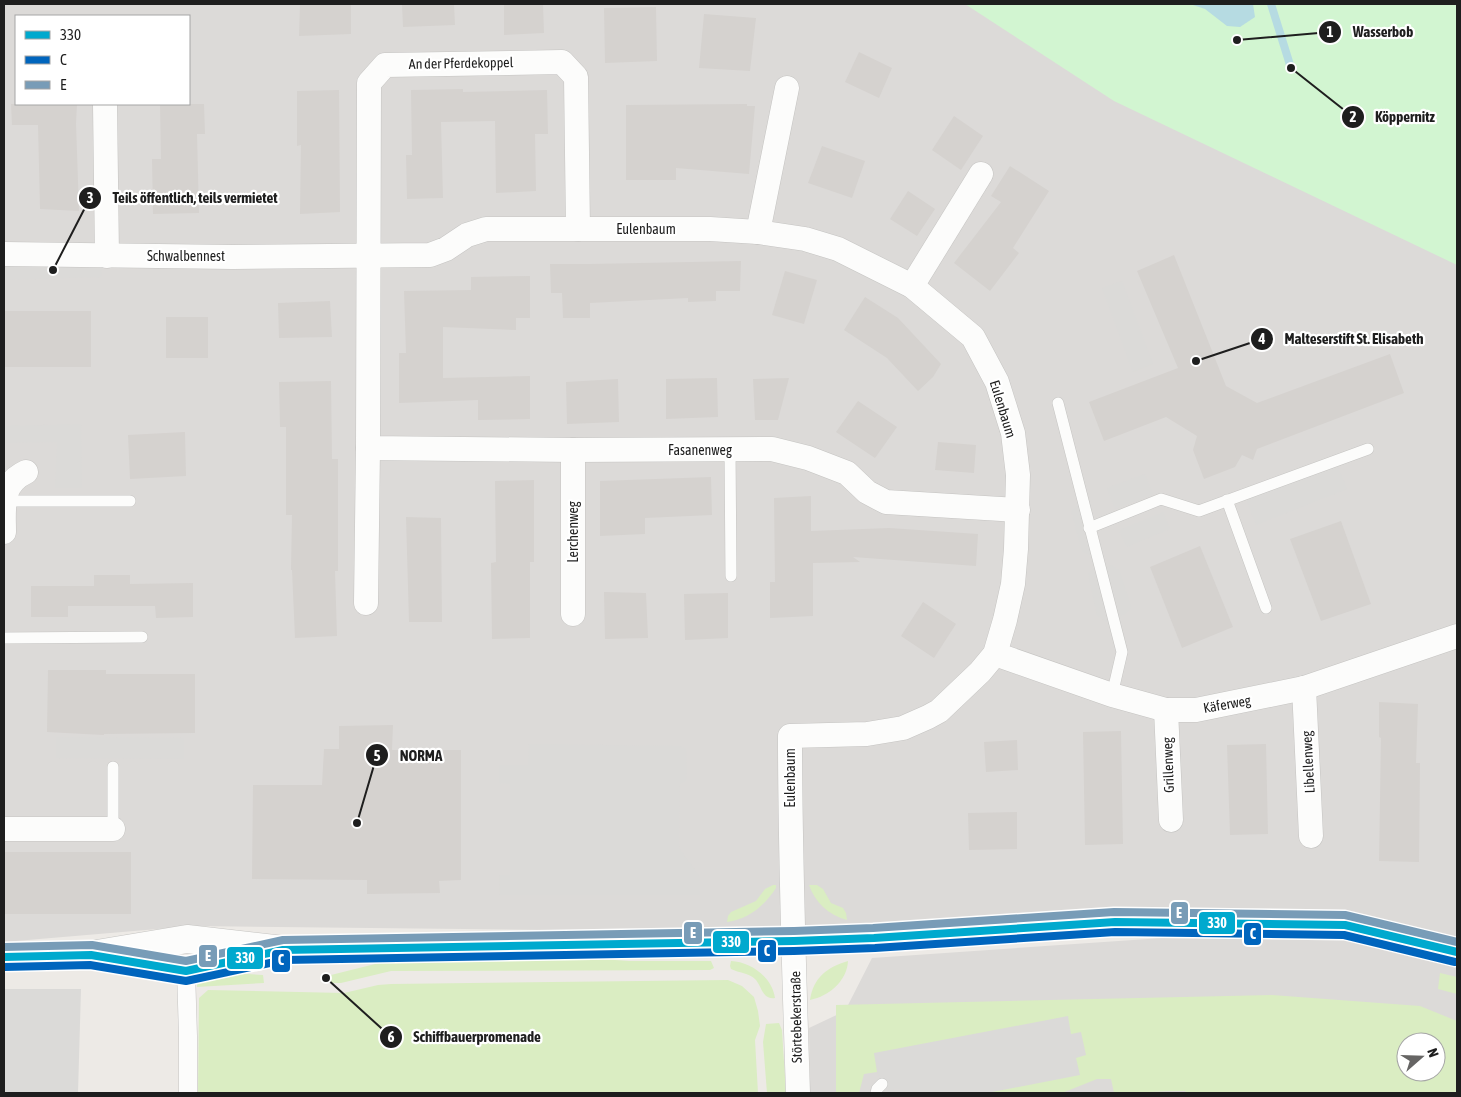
<svg xmlns="http://www.w3.org/2000/svg" width="1461" height="1097" font-family="'Asap Condensed',sans-serif">
	<style>
		.residential { fill: #dcdad8; fill-rule: evenodd }
		.religious { fill: #dbdad8 }
		.grass { fill: #daedc2; fill-rule: evenodd }
		.park { fill: #d2f5d1 }
		.water { fill: #b6dbe2 }
		.lines { fill: none; stroke-linecap: round; stroke-linejoin: round }
		.stream { stroke: #b6dbe2; stroke-width: 8 }
		.building { fill: #d5d2cf }
		.service-casing { stroke: #c5c4c2; stroke-width: 12 }
		.pedestrian-casing { stroke: #c5c4c2; stroke-width: 19 }
		.minor-casing { stroke: #c5c4c2; stroke-width: 25 }
		.tertiary-casing { stroke: #c5c4c2; stroke-width: 29 }
		.service { stroke: #fcfcfb; stroke-width: 11 }
		.pedestrian { stroke: #fcfcfb; stroke-width: 18 }
		.minor { stroke: #fcfcfb; stroke-width: 24 }
		.tertiary { stroke: #fcfcfb; stroke-width: 28 }
		.bus-1-casing { stroke: #fff; stroke-width: 11 }
		.bus-2-casing { stroke: #fff; stroke-width: 11 }
		.bus-3-casing { stroke: #fff; stroke-width: 11 }
		.bus-1 { stroke: #00a9ce; stroke-width: 8 }
		.bus-2 { stroke: #0065bd; stroke-width: 8 }
		.bus-3 { stroke: #789cb7; stroke-width: 8 }
		.labels { text-anchor: middle; dominant-baseline: central; stroke-width: 4.5; stroke-linejoin: round; paint-order: stroke }
		.street-label { font-size: 14px; fill: #1e1e1e; stroke: #fff }
		.leader { fill: none; stroke: #1e1e1e; stroke-width: 2 }
		.callout-dot { fill: #1e1e1e; stroke: #fff; stroke-width: 2 }
		.mark-label { font-size: 15px; text-anchor: middle; font-weight: bold; fill: #fff }
		.callout-label { font-size: 15px; text-anchor: middle; font-weight: bold; fill: #1e1e1e; stroke: #fff; stroke-width: 4.5; stroke-linejoin: round; paint-order: stroke }
		.line-badge { stroke: #fff; stroke-width: 2 }
		.badge-label { font-size: 14px; text-anchor: middle; font-weight: bold; fill: #fff }
	</style>
	<rect width="100%" height="100%" fill="#edeae6"/>
	<!-- residential -->
	<g class="residential">
		<path d="M 4,4 L 968,4 L 1457,263 L 1457,950 L 1346,923 L 799,927 L 724,932 L 193,926 L 4,942 ZM 16,16 L 189,16 L 189,104 L 16,104 Z"/>
		<path d="M 1350,925 L 1457,951 L 1457,1093 L 810,1093 L 809,1028 L 845,1011 L 872,958 ZM 1406,1042 L 1436,1042 L 1436,1072 L 1406,1072 Z"/>
	</g>
	<!-- religious -->
	<g class="religious">
		<polygon points="4,262 103,262 101,277 4,280"/>
		<polygon points="1122,281 1153,364 1133,372 1102,288"/>
		<polygon points="81,424 82,488 55,488 57,442 4,443 4,426"/>
		<polygon points="1336,461 1347,489 1256,525 1244,494"/>
		<polygon points="1145,474 1153,495 1115,509 1107,488"/>
		<polygon points="1082,503 1097,554 1090,555 1082,551 1071,511 1077,505"/>
		<polygon points="1163,512 1170,529 1127,547 1119,530"/>
		<polygon points="1111,565 1119,570 1131,607 1124,615 1107,622 1097,615 1088,574 1095,567 1101,568"/>
		<polygon points="56,737 184,738 184,759 56,758"/>
		<polygon points="529,744 680,746 686,749 687,772 686,780 680,785 679,848 700,877 699,895 500,895 499,875 510,875 510,784 499,783 499,765 528,765"/>
		<polygon points="4,989 81,989 78,1093 4,1093"/>
		<polygon points="1068,1016 1081,1032 1086,1056 1076,1058 1080,1075 987,1093 900,1093 900,1089 895,1089 888,1093 877,1072 873,1053"/>
	</g>
	<!-- grass -->
	<g class="grass">
		<path d="M 773,885 L 776,885 L 776,888 C 764,906 749,919 727,922 L 728,916 L 731,912 L 756,901 L 765,889 Z"/>
		<path d="M 809,885 L 817,885 L 823,889 L 831,903 L 843,908 L 846,913 L 847,920 C 828,915 815,902 809,885 Z"/>
		<polygon points="587,958 629,961 711,961 714,968 710,970 391,971 341,983 331,983 330,979 331,975 383,962 408,961"/>
		<path d="M 731,961 C 751,962 772,977 775,998 C 762,1000 762,986 755,979 C 749,973 739,973 731,969 L 730,966 Z"/>
		<path d="M 848,961 C 847,981 829,996 810,1000 C 813,978 827,967 848,961 Z"/>
		<polygon points="1440,973 1457,977 1457,994 1438,989"/>
		<polygon points="247,974 263,975 264,983 197,987 197,976"/>
		<polygon points="728,980 742,986 754,997 758,1011 760,1026 755,1040 758,1093 198,1093 199,998 208,990 344,993 378,985 391,984"/>
		<path d="M 1272,995 L 1420,1006 L 1457,1021 L 1457,1093 L 1187,1093 L 1185,1091 C 1161,1091 1138,1093 1114,1093 L 1111,1079 L 1097,1079 L 1062,1093 L 987,1093 L 1080,1075 L 1076,1058 L 1086,1055 L 1081,1032 L 1071,1034 L 1068,1016 L 874,1053 L 877,1072 L 864,1074 L 859,1093 L 836,1093 L 836,1005 ZM 1406,1042 L 1436,1042 L 1436,1072 L 1406,1072 Z"/>
		<polygon points="779,1023 782,1030 786,1093 767,1093 763,1042 766,1024"/>
	</g>
	<!-- park -->
	<polygon class="park" points="965,4 1457,4 1457,265 1114,101"/>
	<!-- water -->
	<polygon class="water" points="1190,4 1253,4 1255,17 1240,27 1227,26 1205,9"/>
	<g class="lines">
		<!-- stream -->
		<polyline class="stream" points="1271,4 1291,68"/>
	</g>
	<!-- building -->
	<g class="building">
		<polygon points="300,4 351,4 351,34 299,36"/>
		<polygon points="402,4 454,4 455,25 403,27"/>
		<polygon points="504,4 543,4 544,33 504,35"/>
		<polygon points="656,7 657,61 605,63 604,8"/>
		<polygon points="704,14 756,18 750,71 699,68"/>
		<polygon points="859,52 892,68 879,98 845,82"/>
		<polygon points="463,89 463,92 547,90 548,134 535,134 536,191 496,193 495,121 441,122 443,198 407,199 406,155 412,155 411,90"/>
		<polygon points="339,90 340,212 300,214 301,145 297,146 297,91"/>
		<polygon points="11,104 77,104 76,123 79,211 40,209 38,125 12,125"/>
		<polygon points="160,104 204,104 205,134 197,134 199,213 153,214 152,159 161,159"/>
		<polygon points="747,104 747,106 755,106 749,174 676,168 676,180 626,180 626,105"/>
		<polygon points="954,116 983,136 961,170 932,150"/>
		<polygon points="822,146 865,161 852,198 808,183"/>
		<polygon points="1010,166 1049,191 1013,248 1019,253 990,291 954,263 1001,202 991,196"/>
		<polygon points="908,191 935,209 917,236 890,219"/>
		<polygon points="1174,255 1226,386 1257,403 1390,354 1404,393 1257,449 1253,460 1242,455 1235,467 1204,479 1193,450 1197,436 1166,417 1104,441 1089,402 1178,368 1137,271"/>
		<polygon points="741,261 740,291 716,291 716,301 688,302 688,298 590,303 590,318 563,318 562,293 551,293 550,264 590,264"/>
		<polygon points="785,271 817,280 804,324 772,315"/>
		<polygon points="530,276 530,318 516,318 516,330 443,327 443,378 530,376 530,419 478,420 478,400 399,403 399,353 406,353 404,291 471,290 471,277"/>
		<polygon points="865,297 898,318 941,364 933,377 918,391 887,358 844,330"/>
		<polygon points="330,301 332,337 279,338 278,303"/>
		<rect x="4" y="311" width="87" height="56"/>
		<rect x="166" y="317" width="42" height="41"/>
		<polygon points="717,378 718,417 666,419 666,379"/>
		<polygon points="789,378 778,420 755,420 753,379"/>
		<polygon points="618,379 619,422 567,424 566,382"/>
		<polygon points="331,381 332,459 338,459 338,571 335,571 337,636 295,638 292,570 291,570 292,515 286,515 286,427 280,427 279,382"/>
		<polygon points="858,401 897,427 875,458 836,432"/>
		<polygon points="185,432 186,476 130,479 128,435"/>
		<polygon points="938,442 976,445 974,473 935,470"/>
		<polygon points="711,477 712,515 645,518 645,534 600,536 600,481"/>
		<polygon points="534,480 534,562 530,562 530,638 492,639 491,563 496,562 495,481"/>
		<polygon points="811,496 811,531 889,528 978,534 976,566 853,557 860,562 813,563 813,616 770,618 770,582 775,582 774,498"/>
		<polygon points="406,517 441,518 442,622 409,622"/>
		<polygon points="1341,521 1371,604 1321,621 1290,539"/>
		<polygon points="1200,546 1233,627 1182,648 1150,567"/>
		<polygon points="94,575 130,575 130,584 193,583 193,617 156,618 155,606 68,606 68,617 31,617 31,586 94,586"/>
		<polygon points="604,592 646,593 648,638 605,639"/>
		<polygon points="728,593 728,638 685,640 684,594"/>
		<polygon points="923,602 956,624 934,658 901,636"/>
		<polygon points="48,670 106,670 106,674 195,674 195,733 104,734 104,735 47,732"/>
		<polygon points="1379,702 1418,704 1416,763 1420,763 1419,862 1379,861 1381,738 1379,737"/>
		<polygon points="393,725 392,750 461,750 461,880 439,881 440,893 367,894 367,880 252,879 253,785 322,785 324,749 339,749 339,726"/>
		<polygon points="1121,731 1123,844 1085,845 1083,732"/>
		<polygon points="1017,740 1018,770 986,772 984,742"/>
		<polygon points="1266,744 1268,834 1230,835 1227,745"/>
		<polygon points="1017,812 1017,849 969,850 968,813"/>
		<rect x="4" y="852" width="127" height="62"/>
	</g>
	<g class="lines">
		<!-- service casing -->
		<g class="service-casing">
			<g id="service">
				<polyline points="1058,403 1122,652 1112,695"/>
				<polyline points="730,450 731,576"/>
				<polyline points="1227,500 1266,608"/>
				<polyline points="4,501 130,501"/>
				<polyline points="1089,528 1161,499 1199,511 1368,449"/>
				<polyline points="4,638 142,637"/>
				<polyline points="113,829 113,767"/>
				<polyline points="876,1093 877,1089 882,1084"/>
			</g>
		</g>
		<!-- pedestrian casing -->
		<g class="pedestrian-casing">
			<polyline id="pedestrian" points="186,971 188,1036 188,1093"/>
		</g>
		<!-- minor casing -->
		<g class="minor-casing">
			<g id="minor">
				<polyline points="105,104 107,256"/>
				<polyline points="578,229 576,77 562,62 385,65 369,83 368,448 573,450 772,449 808,458 847,473 867,492 886,502 1018,510"/>
				<polyline points="758,232 787,88"/>
				<path d="M 4,254 L 233,257 L 430,255 L 446,249 L 467,235 L 486,229 L 710,229 L 758,232 L 805,239 L 838,249 L 912,286 L 973,337 L 997,382 L 1013,433 L 1018,475 L 1016,549 L 1013,584 L 1005,620 L 995,654 L 980,672 L 939,711 L 928,717 L 903,728 L 867,734 L 790,736 C 790,855 794,974 798,1093"/>
				<polyline points="912,286 981,174"/>
				<polyline points="573,450 573,614"/>
				<path d="M 4,532 C 4,507 0,484 26,472"/>
				<polyline points="366,603 368,448"/>
				<polyline points="995,654 1112,695 1166,710 1196,710 1304,688 1457,636"/>
				<polyline points="1304,688 1311,836"/>
				<polyline points="1166,710 1171,820"/>
				<polyline points="4,829 113,829"/>
			</g>
		</g>
		<!-- tertiary casing -->
		<g class="tertiary-casing">
			<g id="tertiary">
				<polyline points="4,957 91,955 187,939 283,950 794,941 874,938 1115,922 1345,925 1457,952"/>
				<polyline points="112,958 186,971 262,955"/>
			</g>
		</g>
		<!-- service -->
		<use href="#service" class="service"/>
		<!-- pedestrian -->
		<use href="#pedestrian" class="pedestrian"/>
		<!-- minor -->
		<use href="#minor" class="minor"/>
		<!-- tertiary -->
		<use href="#tertiary" class="tertiary"/>
		<!-- bus-1 casing -->
		<g class="bus-1-casing">
			<polyline id="bus-1" points="4,957 91,955 186,971 283,950 794,941 874,938 1115,922 1345,925 1457,952"/>
		</g>
		<!-- bus-2 casing -->
		<g class="bus-2-casing">
			<polyline id="bus-2" points="4,967 90,965 186,981 284,960 794,951 875,948 1115,932 1344,935 1455,962"/>
		</g>
		<!-- bus-3 casing -->
		<g class="bus-3-casing">
			<polyline id="bus-3" points="4,947 92,945 186,961 283,940 794,931 873,928 1114,912 1345,915 1457,942"/>
		</g>
		<!-- bus-1 -->
		<use href="#bus-1" class="bus-1"/>
		<!-- bus-2 -->
		<use href="#bus-2" class="bus-2"/>
		<!-- bus-3 -->
		<use href="#bus-3" class="bus-3"/>
	</g>
	<g class="labels">
		<!-- street labels -->
		<g class="street-label">
			<text transform="translate(461 63) rotate(-1)">An der Pferdekoppel</text>
			<text x="646" y="229">Eulenbaum</text>
			<text x="186" y="256">Schwalbennest</text>
			<text transform="translate(1003 409) rotate(73)">Eulenbaum</text>
			<text x="700" y="450">Fasanenweg</text>
			<text transform="translate(573 532) rotate(-90)">Lerchenweg</text>
			<text transform="translate(1227 704) rotate(-10)">Käferweg</text>
			<text transform="translate(1308 762) rotate(-93)">Libellenweg</text>
			<text transform="translate(1168 765) rotate(-92)">Grillenweg</text>
			<text transform="translate(790 778) rotate(-90)">Eulenbaum</text>
			<text transform="translate(796 1017) rotate(-91)">Störtebekerstraße</text>
		</g>
	</g>
	<!-- callouts -->
	<path class="leader" d="M1237 40L1330 32M1291 68L1353 117M53 270L90 198M1196 361L1262 339M357 823L377 755M326 978L391 1037"/>
	<g class="callout-dot">
		<circle cx="1237" cy="40" r="5"/>
		<circle cx="1291" cy="68" r="5"/>
		<circle cx="53" cy="270" r="5"/>
		<circle cx="1196" cy="361" r="5"/>
		<circle cx="357" cy="823" r="5"/>
		<circle cx="326" cy="978" r="5"/>
		<circle cx="1330" cy="32" r="12"/>
		<circle cx="1353" cy="117" r="12"/>
		<circle cx="90" cy="198" r="12"/>
		<circle cx="1262" cy="339" r="12"/>
		<circle cx="377" cy="755" r="12"/>
		<circle cx="391" cy="1037" r="12"/>
	</g>
	<g class="mark-label">
		<text x="1330" y="37">1</text>
		<text x="1353" y="122">2</text>
		<text x="90" y="203">3</text>
		<text x="1262" y="344">4</text>
		<text x="377" y="761">5</text>
		<text x="391" y="1042">6</text>
	</g>
	<g class="callout-label">
		<text x="1383" y="37">Wasserbob</text>
		<text x="1405" y="122">Köppernitz</text>
		<text x="195" y="203">Teils öffentlich, teils vermietet</text>
		<text x="1354" y="344">Malteserstift St. Elisabeth</text>
		<text x="421" y="761">NORMA</text>
		<text x="477" y="1042">Schiffbauerpromenade</text>
	</g>
	<g class="line-badge">
		<rect x="1170" y="901" width="19" height="24" rx="5" fill="#789cb7"/>
		<rect x="1198" y="911" width="38" height="24" rx="5" fill="#00a9ce"/>
		<rect x="683" y="921" width="20" height="24" rx="5" fill="#789cb7"/>
		<rect x="1243" y="922" width="19" height="24" rx="5" fill="#0065bd"/>
		<rect x="712" y="930" width="38" height="24" rx="5" fill="#00a9ce"/>
		<rect x="757" y="939" width="20" height="24" rx="5" fill="#0065bd"/>
		<rect x="198" y="944" width="20" height="24" rx="5" fill="#789cb7"/>
		<rect x="226" y="946" width="38" height="24" rx="5" fill="#00a9ce"/>
		<rect x="271" y="949" width="20" height="24" rx="5" fill="#0065bd"/>
	</g>
	<g class="badge-label">
		<text x="1179" y="918">E</text>
		<text x="1217" y="928">330</text>
		<text x="693" y="938">E</text>
		<text x="1253" y="939">C</text>
		<text x="731" y="947">330</text>
		<text x="767" y="956">C</text>
		<text x="208" y="961">E</text>
		<text x="245" y="963">330</text>
		<text x="281" y="965">C</text>
	</g>
	<!-- border -->
	<rect width="1461" height="1097" fill="none" stroke="#1e1e1e" stroke-width="10"/>
	<!-- legend -->
	<rect x="15" y="15" width="175" height="90" fill="#ffffff" stroke="#a5a5a5"/>
	<rect x="25" y="31" width="25" height="8" fill="#00a9ce" stroke="#a5a5a5"/>
	<text x="60" y="40" font-size="15" fill="#1e1e1e">330</text>
	<rect x="25" y="56" width="25" height="8" fill="#0065bd" stroke="#a5a5a5"/>
	<text x="60" y="65" font-size="15" fill="#1e1e1e">C</text>
	<rect x="25" y="81" width="25" height="8" fill="#789cb7" stroke="#a5a5a5"/>
	<text x="60" y="90" font-size="15" fill="#1e1e1e">E</text>
	<!-- north arrow -->
	<g transform="translate(1421 1057) rotate(70)"><circle r="24" fill="#ffffff" stroke="#a5a5a5"/>
	<path d="M0-4L9 19L0 12L-9 19Z" fill="#666564"/>
	<text y="-8" font-size="14" font-weight="bold" text-anchor="middle" fill="#1e1e1e">N</text>
	</g>
</svg>
